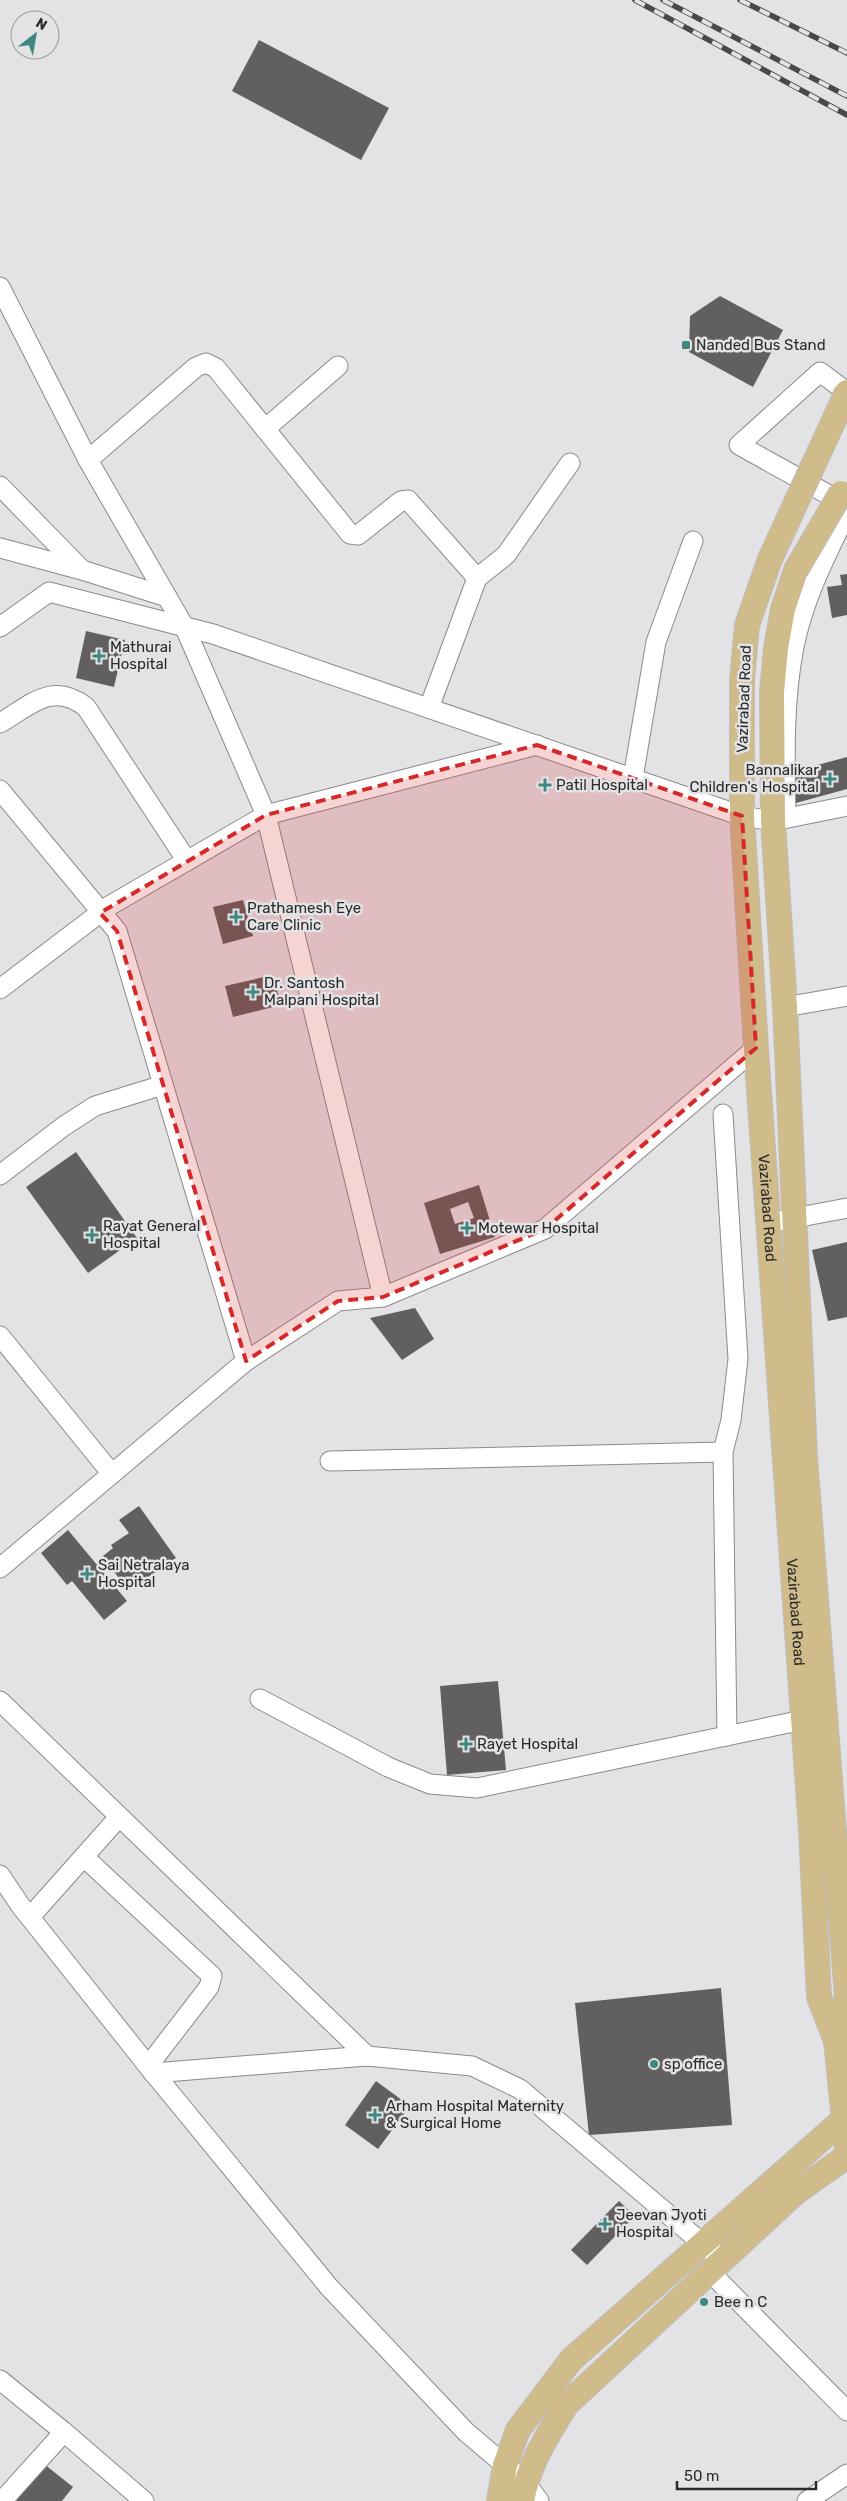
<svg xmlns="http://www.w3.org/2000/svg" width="847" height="2501" font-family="Rubik,sans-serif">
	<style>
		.building { fill: #62605e; fill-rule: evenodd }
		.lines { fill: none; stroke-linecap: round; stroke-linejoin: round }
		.minor-casing { stroke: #8a8a8c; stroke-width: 21 }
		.major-casing { stroke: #bfbfbf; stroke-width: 26 }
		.minor { stroke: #fff; stroke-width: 19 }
		.major { stroke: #d0bb8b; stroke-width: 24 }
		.rail-casing { stroke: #494949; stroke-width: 5.5 }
		.rail { stroke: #e3e3e6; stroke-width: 4; stroke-dasharray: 11; stroke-linecap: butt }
		.major-bridge-casing { stroke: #bfbfbf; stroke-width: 26; stroke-linecap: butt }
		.major-bridge { stroke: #d0bb8b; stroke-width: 24 }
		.marked { fill: #d62828; fill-opacity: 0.2; stroke: #d62828; stroke-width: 4; stroke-dasharray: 10 6; stroke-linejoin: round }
		.poi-dot { fill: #408782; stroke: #e3e3e6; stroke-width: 2 }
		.labels { text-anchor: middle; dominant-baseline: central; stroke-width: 5; stroke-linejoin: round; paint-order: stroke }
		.poi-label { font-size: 15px; fill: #2a2a2a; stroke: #e3e3e6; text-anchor: start }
		.street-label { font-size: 15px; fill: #2a2a2a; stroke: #e3e3e6 }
	</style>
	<rect width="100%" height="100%" fill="#e3e3e6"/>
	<!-- building -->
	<g class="building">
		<polygon points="259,40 389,108 361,160 232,91"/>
		<polygon points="720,296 783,330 753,387 689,352 690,316"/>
		<polygon points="847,574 847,615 832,618 827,587 842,585 840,575"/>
		<polygon points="86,631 125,640 114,687 76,678"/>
		<polygon points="847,757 847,789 796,803 788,773"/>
		<polygon points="243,900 253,936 223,944 213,907"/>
		<polygon points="273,975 281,1005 233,1017 225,986"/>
		<polygon points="76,1152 137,1238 88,1273 26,1187"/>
		<path d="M 479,1185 L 495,1237 L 440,1254 L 424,1203 ZM 468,1202 L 474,1218 L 455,1224 L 450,1209 Z"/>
		<polygon points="847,1242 847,1317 828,1321 812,1250"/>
		<polygon points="415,1308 434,1339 402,1360 370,1318"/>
		<polygon points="139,1506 176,1558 128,1591 103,1556 113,1548 111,1545 129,1533 119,1520"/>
		<polygon points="68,1530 127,1601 104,1620 72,1581 67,1585 41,1553"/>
		<polygon points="498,1681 506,1770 447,1775 440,1686"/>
		<polygon points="721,1988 732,2125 589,2135 575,2003"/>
		<polygon points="376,2081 410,2106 378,2149 345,2125"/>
		<polygon points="619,2201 635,2216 587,2265 571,2250"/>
		<polygon points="44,2464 73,2487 62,2501 16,2501"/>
	</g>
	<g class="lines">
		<!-- minor casing -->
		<g class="minor-casing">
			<g id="minor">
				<polyline points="0,287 88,460 185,628 266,815 383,1297 545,1229 756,1048"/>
				<polyline points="847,392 820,372 739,445 847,505"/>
				<polyline points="265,429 338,366"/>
				<polyline points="88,460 196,367 206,363 216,368 350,534 358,535 401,501 408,500 477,578"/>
				<polyline points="0,486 81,569"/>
				<polyline points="0,548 82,570 167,597"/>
				<polyline points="0,627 49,592 213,634 742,816 773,821 847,806"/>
				<polyline points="429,708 477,578 506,555 570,463"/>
				<path d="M 0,723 C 31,705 52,681 86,707 L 187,861"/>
				<polyline points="633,778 656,642 693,541"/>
				<polyline points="0,790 117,931 246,1361 338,1301 383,1297"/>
				<path d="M 786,818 C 785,761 783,703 794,647 C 803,600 826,555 847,512"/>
				<polyline points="0,989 109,906 266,815 537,745"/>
				<polyline points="785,1007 847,996"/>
				<polyline points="723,1114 738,1359 731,1420 723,1452 727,1736"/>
				<polyline points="0,1175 64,1126 95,1106 163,1085"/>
				<polyline points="768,1223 847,1208"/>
				<polyline points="0,1336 112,1474"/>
				<polyline points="330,1461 723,1452"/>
				<polyline points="0,1568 246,1361"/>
				<polyline points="260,1699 388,1767 430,1784 477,1788 803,1720"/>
				<polyline points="0,1701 367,2056"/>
				<polyline points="84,1857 212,1976 209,1987 148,2066"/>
				<polyline points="0,1875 20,1905 148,2066 329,2287 466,2432 525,2482 539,2501"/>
				<polyline points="30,1917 119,1817"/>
				<polyline points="153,2073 367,2056 472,2066 520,2089 722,2260"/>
				<polyline points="710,2272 847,2411"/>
				<polyline points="0,2380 64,2432"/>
				<polyline points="2,2501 64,2432 144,2501"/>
				<polyline points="807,2501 847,2474"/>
			</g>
		</g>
		<!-- major casing -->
		<g class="major-casing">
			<g id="major">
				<path id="s1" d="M 770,559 L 747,625 L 742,680 L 742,816 L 756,1048 L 811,1831 L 819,1997 L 836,2041 L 847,2150"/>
				<polyline points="796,570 783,609 776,648 772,692 773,821 785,1007 805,1457 847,1998 836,2041"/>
				<polyline points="499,2501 505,2465 518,2430 571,2360 844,2119"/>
				<path d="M 522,2501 C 528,2465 548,2434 567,2404 L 795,2193 L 847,2156"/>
			</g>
		</g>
		<!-- minor -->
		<use href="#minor" class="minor"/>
		<!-- major -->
		<use href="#major" class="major"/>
		<!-- rail casing -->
		<g class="rail-casing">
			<g id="rail">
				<polyline points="635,0 847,115"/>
				<polyline points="663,0 847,96"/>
				<polyline points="740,0 847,53"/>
			</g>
		</g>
		<!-- rail -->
		<use href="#rail" class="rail"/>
		<!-- major-bridge casing -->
		<g class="major-bridge-casing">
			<g id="major-bridge">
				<polyline points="770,559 847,392"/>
				<polyline points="796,570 841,493"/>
			</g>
		</g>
		<!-- major-bridge -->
		<use href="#major-bridge" class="major-bridge"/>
	</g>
	<!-- marked area -->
	<path class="marked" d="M 537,745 L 742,816 L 756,1048 L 545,1229 L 383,1297 L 338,1301 L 246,1361 L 117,931 L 100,913 L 266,815 Z"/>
	<!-- markers -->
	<g class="poi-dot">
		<rect x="681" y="340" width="10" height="10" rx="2.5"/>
		<path d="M96.5 648.5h5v5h5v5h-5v5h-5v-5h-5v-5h5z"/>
		<path d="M827.5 771.5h5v5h5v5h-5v5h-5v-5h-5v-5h5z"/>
		<path d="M542.5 777.5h5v5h5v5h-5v5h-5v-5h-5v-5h5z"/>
		<path d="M233.5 909.5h5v5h5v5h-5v5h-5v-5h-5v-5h5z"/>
		<path d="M250.5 984.5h5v5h5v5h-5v5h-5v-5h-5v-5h5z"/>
		<path d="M464.5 1220.5h5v5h5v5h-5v5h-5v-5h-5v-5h5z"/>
		<path d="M89.5 1227.5h5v5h5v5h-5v5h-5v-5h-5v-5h5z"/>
		<path d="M84.5 1566.5h5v5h5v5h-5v5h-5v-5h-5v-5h5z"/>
		<path d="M463.5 1736.5h5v5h5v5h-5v5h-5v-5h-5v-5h5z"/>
		<circle cx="654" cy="2064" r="5"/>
		<path d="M372.5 2107.5h5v5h5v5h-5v5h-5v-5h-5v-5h5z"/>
		<path d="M602.5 2216.5h5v5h5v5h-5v5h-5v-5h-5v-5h5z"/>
		<circle cx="704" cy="2302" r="5"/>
	</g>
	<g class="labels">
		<!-- poi labels -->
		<g class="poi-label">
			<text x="696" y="345">Nanded Bus Stand</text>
			<text x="110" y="647">Mathurai<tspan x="110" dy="17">Hospital</tspan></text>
			<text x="819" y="770" text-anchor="end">Bannalikar<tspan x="819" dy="17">Children's Hospital</tspan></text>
			<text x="556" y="785">Patil Hospital</text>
			<text x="247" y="908">Prathamesh Eye<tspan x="247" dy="17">Care Clinic</tspan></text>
			<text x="264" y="983">Dr. Santosh<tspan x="264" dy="17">Malpani Hospital</tspan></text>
			<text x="103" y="1226">Rayat General<tspan x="103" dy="17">Hospital</tspan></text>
			<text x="478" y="1228">Motewar Hospital</text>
			<text x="98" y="1565">Sai Netralaya<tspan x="98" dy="17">Hospital</tspan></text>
			<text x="477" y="1744">Rayet Hospital</text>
			<text x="664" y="2064">sp office</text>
			<text x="386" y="2106">Arham Hospital Maternity<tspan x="386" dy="17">&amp; Surgical Home</tspan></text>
			<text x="616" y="2215">Jeevan Jyoti<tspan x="616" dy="17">Hospital</tspan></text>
			<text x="714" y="2302">Bee n C</text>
		</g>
		<!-- street labels -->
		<g class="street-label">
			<text transform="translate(744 699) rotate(-88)">Vazirabad Road</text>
			<text stroke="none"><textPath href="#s1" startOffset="654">Vazirabad Road</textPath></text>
			<text stroke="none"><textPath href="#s1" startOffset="1059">Vazirabad Road</textPath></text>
		</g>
	</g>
	<!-- north arrow -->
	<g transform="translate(35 35) rotate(31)"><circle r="24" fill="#e3e3e6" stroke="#99999b"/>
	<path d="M0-4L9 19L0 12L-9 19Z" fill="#408782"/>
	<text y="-8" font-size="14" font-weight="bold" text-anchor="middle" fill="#2a2a2a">N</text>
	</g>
	<!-- scale -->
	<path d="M677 2481v8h139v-8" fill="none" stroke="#2a2a2a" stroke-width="2.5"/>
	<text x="684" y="2481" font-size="15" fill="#2a2a2a" stroke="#e3e3e6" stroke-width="4" paint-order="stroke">50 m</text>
</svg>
